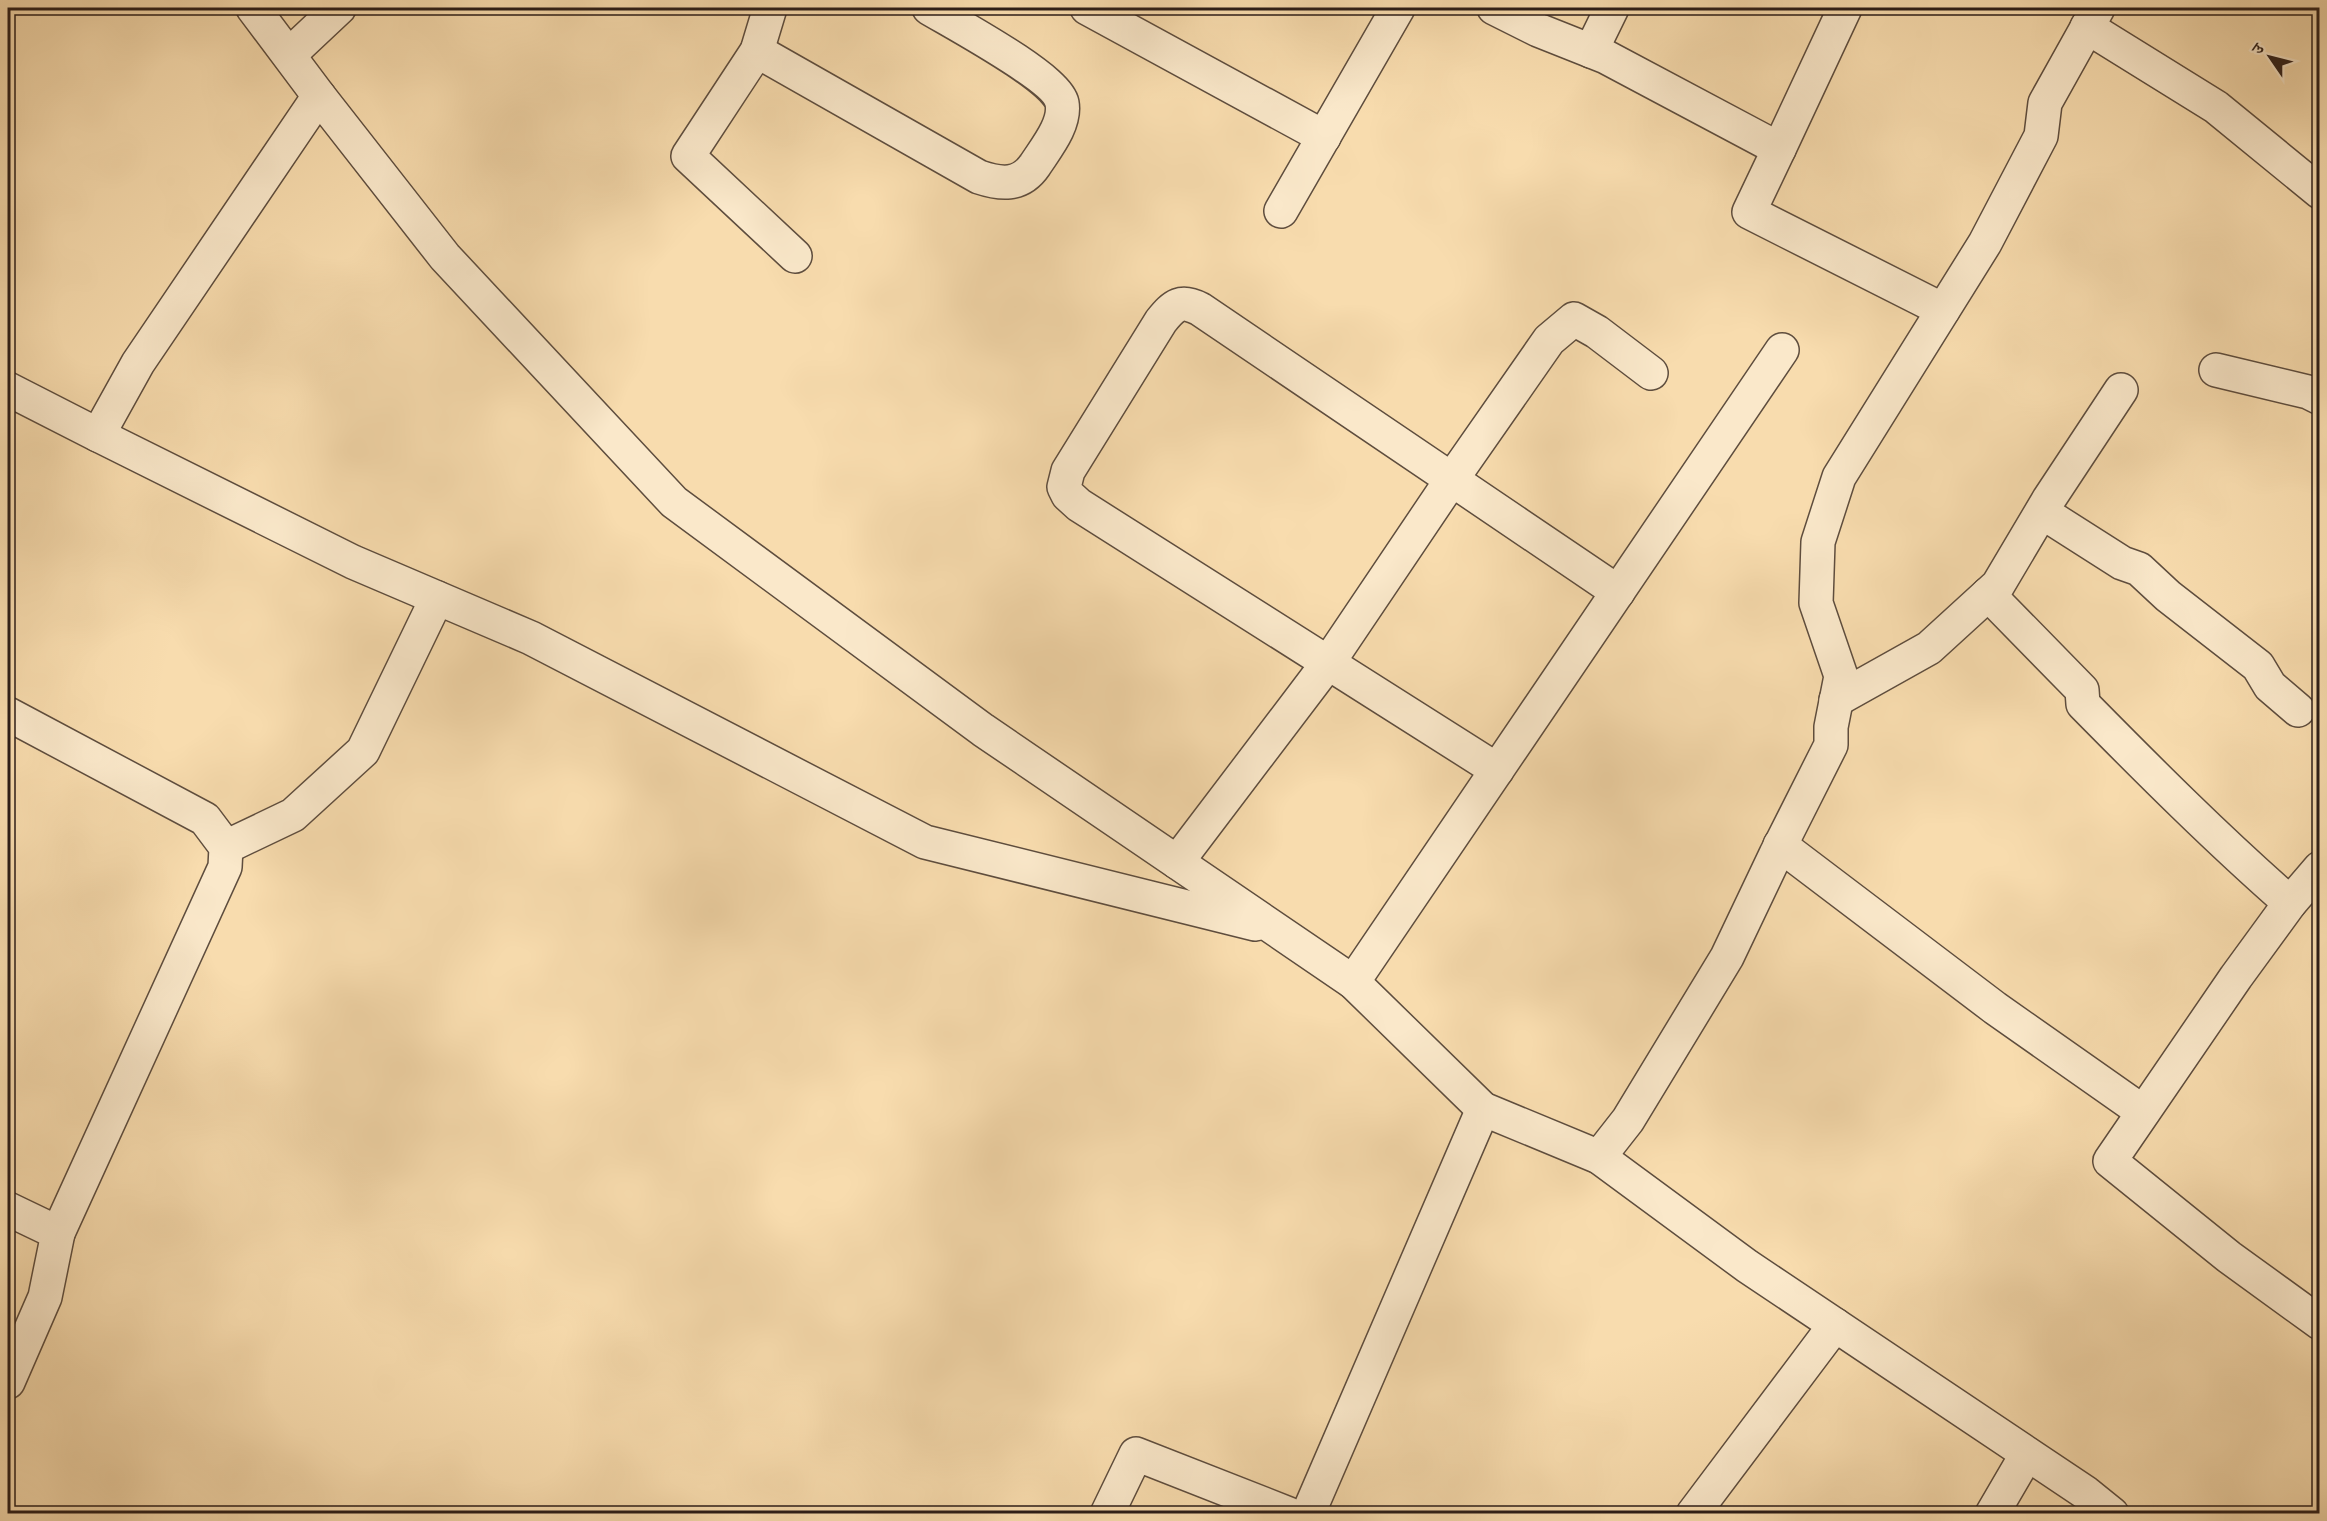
<svg xmlns="http://www.w3.org/2000/svg" width="2327" height="1521" font-family="Vollkorn,'Noto Serif Devanagari',serif">
	<style>
		.lines { fill: none; stroke-linecap: round; stroke-linejoin: round }
		.street-casing { stroke: #5e4d3e; stroke-width: 36 }
		.street { stroke: #fae8ca; stroke-width: 33 }
	</style>
	<rect width="100%" height="100%" fill="#f8dcae"/>
	<filter id="stains"><feTurbulence type="fractalNoise" baseFrequency=".00333" numOctaves="4"/><feColorMatrix values="0 0 0 0 .2 0 0 0 0 .09 0 0 0 0 .02 0 0 0 .5 -.17"/></filter>
	<radialGradient id="worn" r=".72"><stop offset=".6" stop-color="#630" stop-opacity="0"/><stop offset="1" stop-color="#630" stop-opacity=".3"/></radialGradient>
	<g class="lines">
		<!-- street casing -->
		<g class="street-casing">
			<g id="street">
				<polyline points="253,8 319,96 445,257 674,502 983,730 1353,982 1483,1109 1599,1157 1747,1266 2086,1493 2112,1514"/>
				<polyline points="770,8 757,51 688,156 795,256"/>
				<polyline points="1087,8 1324,137"/>
				<polyline points="1494,8 1538,30 1606,57 1779,149 1749,212 1943,310"/>
				<polyline points="2087,27 2216,107 2320,192"/>
				<path d="M 757,51 L 979,177 C 1000,184 1020,187 1035,165 C 1046,148 1066,124 1062,103 C 1057,78 954,23 929,8"/>
				<polyline points="1591,51 1612,8"/>
				<polyline points="289,55 339,8"/>
				<polyline points="1779,149 1845,8"/>
				<polyline points="1281,211 1398,8"/>
				<polyline points="2216,370 2308,392 2320,398"/>
				<polyline points="8,389 98,435 138,363 319,96"/>
				<polyline points="98,435 353,562 531,638 925,842 1255,924"/>
				<polyline points="2042,512 2122,563 2139,569 2168,596 2258,666 2270,686 2298,710"/>
				<path d="M 1988,594 L 2082,690 L 2083,704 C 2150,772 2218,840 2290,903"/>
				<polyline points="1836,700 1929,648 1998,585 2049,499 2121,390"/>
				<polyline points="8,714 205,819 226,847 225,867 58,1233"/>
				<path d="M 1497,770 L 1079,505 L 1068,495 L 1064,487 L 1068,471 L 1161,321 C 1174,305 1181,299 1200,309 L 1618,592"/>
				<polyline points="1780,845 1995,1008 2143,1112"/>
				<polyline points="226,847 293,815 363,751 437,598"/>
				<polyline points="1177,862 1328,663 1452,479 1549,340 1574,319 1597,332 1651,373"/>
				<polyline points="2320,868 2290,903 2236,977 2110,1161 2229,1257 2320,1323"/>
				<polyline points="1353,982 1782,350"/>
				<polyline points="1599,1157 1628,1120 1727,957 1776,854 1831,745 1831,727 1841,676 1816,603 1818,542 1839,477 1985,243 2041,136 2045,103 2098,8"/>
				<polyline points="8,1209 58,1233 45,1297 8,1382"/>
				<polyline points="1107,1514 1136,1454 1289,1514"/>
				<polyline points="1308,1514 1483,1109"/>
				<polyline points="1693,1514 1835,1325"/>
				<polyline points="1992,1514 2027,1454"/>
			</g>
		</g>
		<!-- street -->
		<use href="#street" class="street"/>
	</g>
	<!-- margin -->
	<rect width="2327" height="1521" fill="none" stroke="#f8dcae" stroke-width="30"/>
	<rect x="9" y="9" width="2309" height="1503" fill="none" stroke="#2b1d18" stroke-width="3"/>
	<rect x="15" y="15" width="2297" height="1491" fill="none" stroke="#2b1d18" stroke-width="1.5"/>
	<!-- north arrow -->
	<g transform="translate(2270 57) rotate(305)" stroke="#fae8ca" stroke-width="4.5" paint-order="stroke">
	<path d="M0-4.5L10 22L0 15L-10 22Z" fill="#2b1d18"/>
	<text y="-9" font-size="16" font-weight="bold" text-anchor="middle" fill="#2b1d18">उ</text>
	</g>
	<rect width="100%" height="100%" filter="url(#stains)"/>
	<rect width="100%" height="100%" fill="url(#worn)"/>
</svg>
